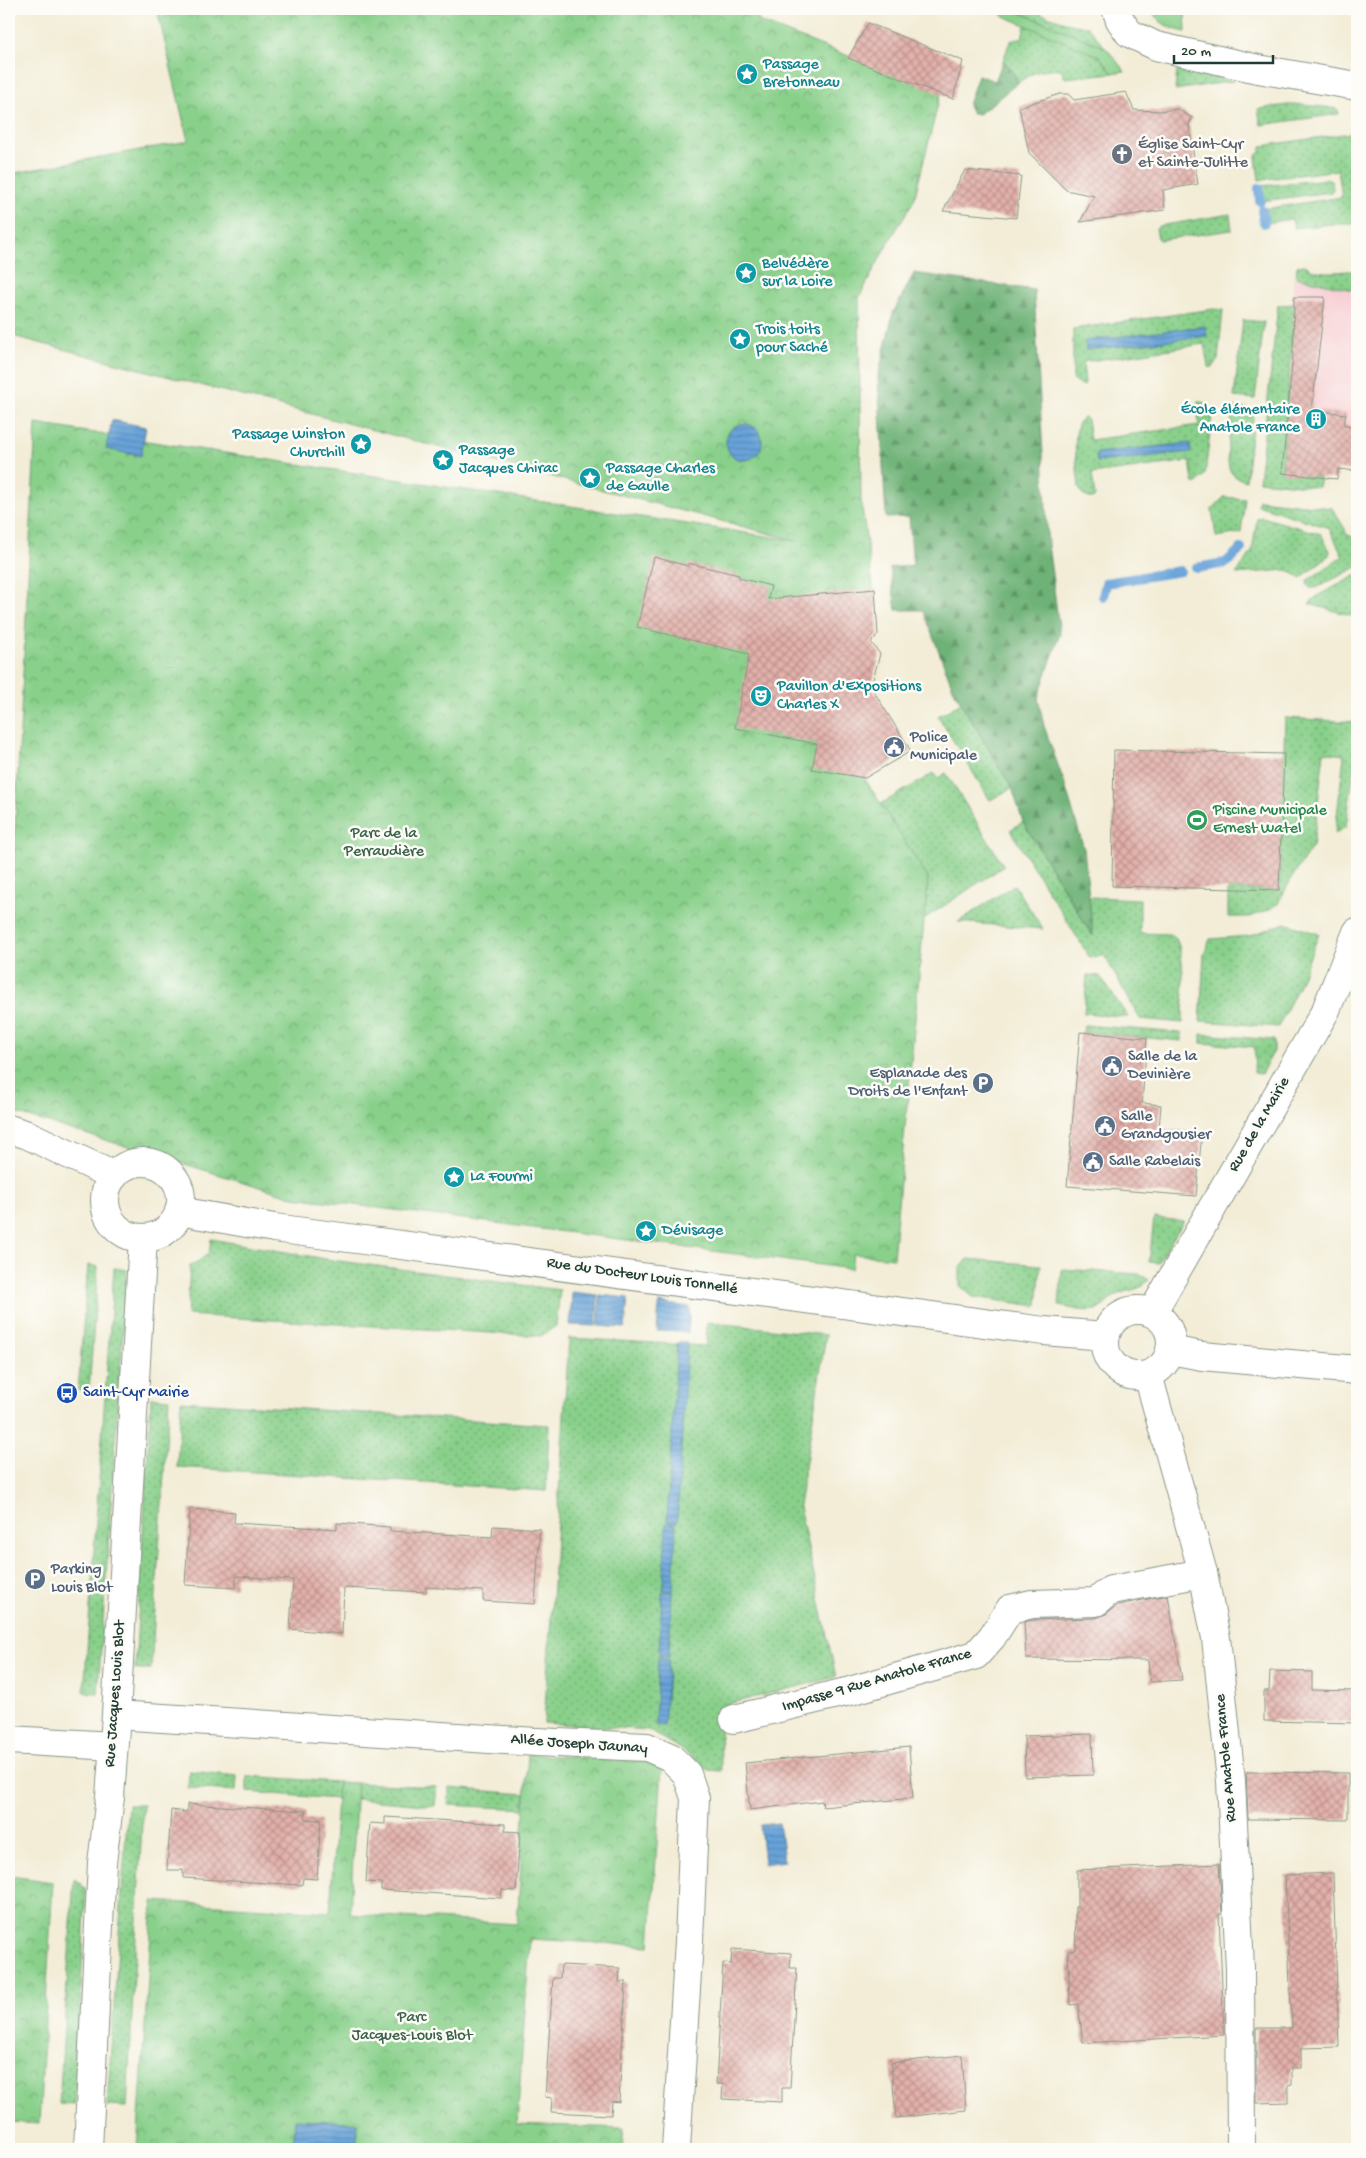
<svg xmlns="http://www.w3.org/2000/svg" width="1366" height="2158" font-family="'Gochi Hand',sans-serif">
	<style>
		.built { fill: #f7cfd4 }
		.grass { fill: url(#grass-dots); stroke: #548660 }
		.forest { fill: url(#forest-firs); stroke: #467856 }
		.park { fill: url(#park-crowns); stroke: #548660 }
		.garden { fill: #89d08b; stroke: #548660 }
		.water { fill: url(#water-rules); stroke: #447086 }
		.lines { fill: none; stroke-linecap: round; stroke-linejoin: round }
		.stream { stroke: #68a3d9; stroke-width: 10 }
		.building { fill: url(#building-cross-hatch) }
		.minor-casing { stroke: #899586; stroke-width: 30 }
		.minor { stroke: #fff; stroke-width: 28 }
		.labels { text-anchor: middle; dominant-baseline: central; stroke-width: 5; stroke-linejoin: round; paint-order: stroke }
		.culture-label { font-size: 16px; fill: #0d838f; stroke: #fdfcf7; text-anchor: start }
		.worship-label { font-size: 16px; fill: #5b616d; stroke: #fdfcf7; text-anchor: start }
		.service-label { font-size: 16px; fill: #4e5e75; stroke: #fdfcf7; text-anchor: start }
		.leisure-label { font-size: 16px; fill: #27864d; stroke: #fdfcf7; text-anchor: start }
		.park-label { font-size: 16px; fill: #3a624a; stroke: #fdfcf7 }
		.street-label { font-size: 16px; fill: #1f3d34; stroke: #fdfcf7 }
		.transit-label { font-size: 16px; fill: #164399; stroke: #fdfcf7; text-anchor: start }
	</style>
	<defs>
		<pattern id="grass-dots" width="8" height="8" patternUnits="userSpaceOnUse" patternTransform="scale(1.25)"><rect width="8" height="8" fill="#89d08b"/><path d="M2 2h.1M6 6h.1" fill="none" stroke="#6faa72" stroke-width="1.8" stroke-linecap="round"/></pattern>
		<pattern id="forest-firs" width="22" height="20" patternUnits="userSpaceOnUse" patternTransform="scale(1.25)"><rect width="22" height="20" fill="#6eb277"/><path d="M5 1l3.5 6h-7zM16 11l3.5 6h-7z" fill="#5a9262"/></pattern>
		<pattern id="park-crowns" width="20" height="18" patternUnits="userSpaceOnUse" patternTransform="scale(1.25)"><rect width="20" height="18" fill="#89d08b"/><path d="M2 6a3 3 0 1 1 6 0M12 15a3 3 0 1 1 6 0" fill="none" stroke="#6faa72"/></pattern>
		<pattern id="water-rules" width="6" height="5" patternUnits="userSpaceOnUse" patternTransform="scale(1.25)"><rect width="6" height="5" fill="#68a3d9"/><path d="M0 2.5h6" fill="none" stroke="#5586b1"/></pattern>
		<pattern id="building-cross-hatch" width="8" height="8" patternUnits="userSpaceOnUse" patternTransform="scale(1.25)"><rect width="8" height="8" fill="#e3b0aa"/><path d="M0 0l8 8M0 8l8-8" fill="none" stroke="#b7908b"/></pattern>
	</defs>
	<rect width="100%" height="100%" fill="#fdfcf7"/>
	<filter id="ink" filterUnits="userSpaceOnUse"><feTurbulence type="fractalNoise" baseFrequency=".02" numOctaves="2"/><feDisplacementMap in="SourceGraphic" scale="10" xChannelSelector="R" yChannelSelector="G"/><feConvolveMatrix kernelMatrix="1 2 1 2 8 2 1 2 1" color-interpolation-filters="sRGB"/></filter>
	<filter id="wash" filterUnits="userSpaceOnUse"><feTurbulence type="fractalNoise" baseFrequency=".0096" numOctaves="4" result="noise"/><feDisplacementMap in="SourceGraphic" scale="20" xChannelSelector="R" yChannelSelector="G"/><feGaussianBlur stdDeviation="1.12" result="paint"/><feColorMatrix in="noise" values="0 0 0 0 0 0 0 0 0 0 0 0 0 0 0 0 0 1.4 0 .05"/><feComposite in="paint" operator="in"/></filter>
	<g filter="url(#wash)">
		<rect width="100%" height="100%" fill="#f3edd7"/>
		<!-- built -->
		<polygon class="built" points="1293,276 1357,291 1357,471 1338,469 1337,479 1282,473 1293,353"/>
		<!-- grass -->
		<g class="grass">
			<polygon points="1011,9 1027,9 1074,25 1087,26 1106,48"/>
			<path d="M 1025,25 L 1099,56 L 1113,73 L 1066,78 L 1063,76 L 1062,69 C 1041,71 1034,70 1018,83 L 1011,68 L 1003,61 L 1010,41 L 1022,38 Z"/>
			<polygon points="1177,70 1234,81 1175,90"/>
			<polygon points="1295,104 1334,108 1338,110 1339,114 1261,125 1258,109"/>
			<polygon points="1350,133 1355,168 1357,168 1357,224 1333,224 1294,228 1292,219 1266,223 1264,209 1342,197 1338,170 1259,180 1256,156 1261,152 1261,146"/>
			<polygon points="1329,179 1332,181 1333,189 1331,192 1262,201 1261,186"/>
			<polygon points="1230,214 1232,230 1160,240 1158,238 1156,229 1159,226"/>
			<path d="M 1305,265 C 1320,277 1340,270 1357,271 L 1357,291 L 1296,277 L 1297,266 Z"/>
			<polygon points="1295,304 1282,472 1320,477 1318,487 1259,481 1278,305"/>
			<polygon points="1213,309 1223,310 1218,360 1211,368 1208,366 1204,344 1083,362 1085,383 1084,386 1076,383 1073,379 1073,329"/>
			<polygon points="1243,320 1264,322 1255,399 1234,397"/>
			<path d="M 1199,400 L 1208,405 L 1212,415 L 1205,475 L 1196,484 L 1193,482 L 1190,461 L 1092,474 L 1095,496 L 1093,499 C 1085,497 1082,495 1079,488 C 1078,469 1069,429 1084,416 L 1087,419 L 1090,440 L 1199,425 L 1197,403 Z"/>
			<path d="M 1233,407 L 1254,409 L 1246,481 C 1240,479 1233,477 1230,470 C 1224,457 1232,422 1233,407 Z"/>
			<polygon points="1224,497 1245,499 1241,533 1216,537 1212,509"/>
			<polygon points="1259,500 1332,508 1345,529 1346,534 1357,539 1357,567 1316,588 1310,588 1307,584 1308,580 1343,556 1329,528 1257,505"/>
			<polygon points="1262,517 1321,534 1330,551 1329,555 1301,578 1287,570 1236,574 1252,552 1257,519"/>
			<polygon points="1357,575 1357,617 1309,604 1317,596"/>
			<polygon points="961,703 1012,788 990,800 938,716"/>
			<polygon points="1285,718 1357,722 1357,747 1346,827 1335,833 1344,755 1324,752 1313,846 1293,876 1277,905 1266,911 1250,917 1228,917 1228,889 1279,890"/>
			<polygon points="934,773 938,778 946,773 1004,866 924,919 928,878 881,804"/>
			<path d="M 1023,822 L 1092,935 L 1089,897 L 1140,899 L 1140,933 L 1170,934 C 1187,937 1183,1007 1183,1023 L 1140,1019 L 1104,955 L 1090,958 L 1010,830 Z"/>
			<polygon points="1014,885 1043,929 958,922"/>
			<polygon points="1285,923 1319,934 1298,987 1278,1027 1200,1021 1204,954 1210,939 1249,936"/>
			<polygon points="1087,975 1100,976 1128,1017 1084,1013"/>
			<polygon points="1084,1025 1182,1033 1182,1041 1083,1032"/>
			<polygon points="1201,1034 1274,1040 1274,1051 1261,1074 1254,1073 1255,1047 1201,1043"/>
			<polygon points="1154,1218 1184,1221 1158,1263 1149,1262"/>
			<polygon points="211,1239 332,1260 560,1290 556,1326 541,1336 187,1315 190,1265 199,1261 209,1253"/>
			<polygon points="968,1259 1041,1265 1037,1306 973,1297 960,1286 960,1268"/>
			<polygon points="88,1265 98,1267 89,1391 78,1390"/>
			<polygon points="114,1268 127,1270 98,1693 84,1692"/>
			<path d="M 1062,1269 L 1139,1274 L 1149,1280 C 1138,1291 1135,1288 1121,1293 C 1113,1296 1109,1302 1102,1307 C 1090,1315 1072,1308 1059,1306 Z"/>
			<polygon points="707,1322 826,1335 799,1506 836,1677 720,1706 721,1771 708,1770 684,1751 648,1730 544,1723 569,1338 706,1346"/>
			<polygon points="151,1397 169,1399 151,1669 135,1669"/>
			<polygon points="181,1401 549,1425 546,1491 177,1467"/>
			<polygon points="189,1771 237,1776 236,1791 188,1788"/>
			<polygon points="247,1776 338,1782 337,1799 247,1792"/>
			<polygon points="357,1783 437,1787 435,1806 356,1799"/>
			<polygon points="449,1788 525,1794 525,1809 448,1805"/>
			<polygon points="128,1805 143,1805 127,2107 107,2106"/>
			<polygon points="74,1879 81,1884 86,1891 75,2105 59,2104"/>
		</g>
		<!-- forest -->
		<g class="forest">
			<polygon points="1003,61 1011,68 1018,83 979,114 972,113 968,105 978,75 995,81"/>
			<polygon points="914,273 1034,290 1048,545 1060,634 1038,698 1044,726 1064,782 1084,849 1093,936 1023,822 1012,788 954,691 923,610 896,610 890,568 913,565 909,517 886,518 878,377 893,313"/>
		</g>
		<!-- park -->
		<g class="park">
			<polygon points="157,9 761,9 758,21 941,92 914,200 887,245 859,298 861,501 873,586 863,776 928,878 893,1258 853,1254 851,1269 293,1197 9,1111 9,943 36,424 798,541 9,335 9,174 188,141"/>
			<polygon points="528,1754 647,1762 662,1770 650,1946 530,1939 517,2124 624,2128 622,2149 356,2149 358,2123 295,2119 293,2149 137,2149 153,1901 330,1912 338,1782 357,1783 350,1914 517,1924"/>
			<polygon points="11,1876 53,1882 39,2124 9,2122 9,1891"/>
		</g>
		<!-- garden -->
		<g class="garden">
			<polygon points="1005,9 1011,9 1106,48 1125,71 1113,73 1099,56 1001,15"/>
			<path d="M 1151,9 L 1185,9 L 1186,32 C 1170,29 1158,23 1151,9 Z"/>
		</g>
		<!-- water -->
		<g class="water">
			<polygon points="1205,326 1207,336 1086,350 1085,341"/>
			<polygon points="112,420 146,427 141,456 106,449"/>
			<circle cx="744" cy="442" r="18"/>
			<polygon points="1190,443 1191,452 1097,462 1096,453"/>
			<polygon points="572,1292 598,1295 596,1326 570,1325"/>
			<polygon points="600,1295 628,1298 625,1328 598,1326"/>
			<polygon points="659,1303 690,1307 688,1332 657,1331"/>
			<polygon points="677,1343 687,1343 677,1522 667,1521"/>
			<polygon points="666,1523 676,1524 673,1591 663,1590"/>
			<polygon points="662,1592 672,1592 669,1657 659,1657"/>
			<polygon points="658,1659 669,1660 664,1726 655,1725"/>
			<polygon points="779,1823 784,1861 764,1864 760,1825"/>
			<polygon points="295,2119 358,2123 356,2149 293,2149"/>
		</g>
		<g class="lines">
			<!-- stream -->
			<g class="stream">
				<polyline points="1259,188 1260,201"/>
				<polyline points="1262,210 1264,223"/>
				<polyline points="1196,568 1226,563 1241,549"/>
				<polyline points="1103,596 1106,583 1180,571"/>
			</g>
		</g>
		<g id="blocks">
			<!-- building -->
			<g class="building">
				<polygon points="868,23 963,61 953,99 848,58"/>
				<polygon points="1126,92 1134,110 1160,111 1177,109 1192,118 1189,125 1198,184 1163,190 1165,210 1080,222 1094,196 1066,190 1029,153 1019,107 1060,94 1068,94 1074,100"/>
				<polygon points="965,170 1021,176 1016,218 943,211"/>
				<polygon points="1294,297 1325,297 1312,410 1346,414 1344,425 1357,426 1357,471 1338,469 1337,479 1282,473 1293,353"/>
				<polygon points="654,557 688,566 688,563 739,575 739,578 771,586 768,599 875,589 878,635 871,642 880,654 871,687 911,751 865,778 812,769 817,744 735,728 749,654 637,627"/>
				<polygon points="1114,750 1284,754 1279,890 1112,886"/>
				<polygon points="1080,1032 1147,1038 1142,1103 1161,1105 1159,1129 1202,1132 1196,1196 1067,1186"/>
				<polygon points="190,1509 235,1512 234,1523 337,1529 337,1523 390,1527 390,1531 492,1537 493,1526 540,1529 535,1604 483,1601 483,1591 426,1587 426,1592 344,1588 342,1634 290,1629 293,1580 236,1576 236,1588 185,1585"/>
				<polygon points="1168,1595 1182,1680 1150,1682 1148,1660 1026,1659 1024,1622 1034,1620 1096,1618 1106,1614 1118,1605"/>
				<polygon points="1270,1671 1312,1672 1312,1690 1357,1691 1357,1723 1264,1721 1264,1691 1269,1691"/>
				<polygon points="1092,1734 1093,1775 1025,1777 1024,1736"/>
				<polygon points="909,1747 913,1798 823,1807 822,1801 750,1810 745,1763"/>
				<polygon points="1246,1772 1348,1773 1348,1820 1248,1819"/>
				<polygon points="187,1804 306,1811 305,1819 321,1820 317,1879 303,1878 302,1885 250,1882 183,1878 183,1870 167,1870 171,1810 187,1812"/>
				<polygon points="385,1817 505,1824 505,1831 520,1832 516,1891 502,1890 501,1898 381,1890 381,1883 366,1882 370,1823 385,1824"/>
				<polygon points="1219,1864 1222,1914 1219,1914 1224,2035 1083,2043 1078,2004 1070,2005 1068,1951 1076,1950 1075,1907 1077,1907 1077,1870"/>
				<polygon points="1333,1873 1339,2047 1301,2048 1301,2068 1292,2068 1292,2084 1288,2085 1288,2102 1256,2103 1256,2028 1292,2028 1285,1875"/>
				<polygon points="732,1949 791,1953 790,1968 797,1968 790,2088 782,2088 782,2102 722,2099 723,2084 716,2084 723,1963 731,1964"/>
				<polygon points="561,1965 620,1968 619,1982 626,1982 619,2102 612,2101 611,2115 551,2112 552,2098 545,2097 553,1978 560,1978"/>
				<polygon points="962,2055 966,2110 896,2118 891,2063"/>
			</g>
		</g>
	</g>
	<g filter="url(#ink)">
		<use href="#blocks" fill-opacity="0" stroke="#899586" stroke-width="1"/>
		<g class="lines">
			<!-- minor casing -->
			<g class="minor-casing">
				<g id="minor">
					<polyline points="1116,9 1120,20 1129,33 1156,46 1258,69 1357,86"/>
					<polyline points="9,1129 28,1135 114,1176"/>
					<circle cx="143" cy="1200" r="38"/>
					<polyline points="179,1211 274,1228 1044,1331 1105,1336"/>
					<circle cx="1138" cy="1343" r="33"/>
					<polyline points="1152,1313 1326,1010 1357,932"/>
					<polyline points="1170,1350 1202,1356 1357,1370"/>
					<polyline points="1148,1375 1203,1573 1216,1638 1231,1781 1240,1969 1241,2149"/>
					<polyline points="116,1715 536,1742 647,1747 670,1757 687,1774 695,1798 689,1941 676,2149"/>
					<polyline points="734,1719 850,1691 976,1655 992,1637 1010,1609 1032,1604 1096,1602 1111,1590 1203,1573"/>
					<polyline points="9,1740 113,1746"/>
					<polyline points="88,2149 102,1863 110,1797 116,1715 143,1238"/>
				</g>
			</g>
			<!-- minor -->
			<use href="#minor" class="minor"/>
		</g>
	</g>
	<!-- icons -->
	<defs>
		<g id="sight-disc" transform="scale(1.125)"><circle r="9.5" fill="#0f9aa8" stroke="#fdfcf7"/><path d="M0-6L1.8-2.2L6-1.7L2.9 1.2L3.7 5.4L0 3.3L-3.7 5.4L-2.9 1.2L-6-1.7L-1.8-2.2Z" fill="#fff"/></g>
		<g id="church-disc" transform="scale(1.125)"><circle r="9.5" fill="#6b7280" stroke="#fdfcf7"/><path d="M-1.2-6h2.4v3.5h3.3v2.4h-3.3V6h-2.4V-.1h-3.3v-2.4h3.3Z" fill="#fff"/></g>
		<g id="building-disc" transform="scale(1.125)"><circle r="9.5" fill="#0f9aa8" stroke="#fdfcf7"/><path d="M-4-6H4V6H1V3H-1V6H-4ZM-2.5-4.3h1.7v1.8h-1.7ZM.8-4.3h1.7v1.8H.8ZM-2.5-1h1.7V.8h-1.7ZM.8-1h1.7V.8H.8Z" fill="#fff"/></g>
		<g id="theatre-disc" transform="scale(1.125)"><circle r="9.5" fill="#0f9aa8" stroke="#fdfcf7"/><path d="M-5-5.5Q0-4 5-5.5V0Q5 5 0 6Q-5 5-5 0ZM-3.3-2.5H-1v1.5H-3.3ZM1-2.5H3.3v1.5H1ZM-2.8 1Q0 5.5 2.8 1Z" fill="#fff"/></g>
		<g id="civic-disc" transform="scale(1.125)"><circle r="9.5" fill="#5c6f8a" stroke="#fdfcf7"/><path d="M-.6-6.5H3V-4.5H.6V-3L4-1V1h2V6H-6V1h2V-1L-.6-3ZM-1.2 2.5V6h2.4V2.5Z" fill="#fff"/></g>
		<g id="stadium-disc" transform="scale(1.125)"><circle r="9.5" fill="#2e9e5b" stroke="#fdfcf7"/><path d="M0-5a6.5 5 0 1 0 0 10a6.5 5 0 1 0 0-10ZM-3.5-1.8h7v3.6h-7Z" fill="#fff"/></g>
		<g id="parking-disc" transform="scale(1.125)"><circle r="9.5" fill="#5c6f8a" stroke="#fdfcf7"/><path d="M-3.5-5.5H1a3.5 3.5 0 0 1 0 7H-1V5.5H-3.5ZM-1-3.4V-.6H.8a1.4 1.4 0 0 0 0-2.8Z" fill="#fff"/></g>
		<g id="bus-disc" transform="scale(1.125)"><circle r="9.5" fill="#1a4fb4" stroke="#fdfcf7"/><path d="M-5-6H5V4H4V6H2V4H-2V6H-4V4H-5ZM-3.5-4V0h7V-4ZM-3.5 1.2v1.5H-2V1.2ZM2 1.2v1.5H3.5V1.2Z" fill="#fff"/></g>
	</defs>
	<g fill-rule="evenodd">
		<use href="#sight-disc" x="747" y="74"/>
		<use href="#church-disc" x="1122" y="154"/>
		<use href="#sight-disc" x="746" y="273"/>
		<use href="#sight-disc" x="740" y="339"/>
		<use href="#building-disc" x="1316" y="419"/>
		<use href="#sight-disc" x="361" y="444"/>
		<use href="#sight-disc" x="443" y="460"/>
		<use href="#sight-disc" x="590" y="478"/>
		<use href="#theatre-disc" x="761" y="696"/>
		<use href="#civic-disc" x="894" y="747"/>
		<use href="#stadium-disc" x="1197" y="820"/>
		<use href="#civic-disc" x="1112" y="1066"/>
		<use href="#parking-disc" x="983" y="1083"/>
		<use href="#civic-disc" x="1105" y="1126"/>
		<use href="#civic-disc" x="1093" y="1162"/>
		<use href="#sight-disc" x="454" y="1177"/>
		<use href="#sight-disc" x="646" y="1231"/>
		<use href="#bus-disc" x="67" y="1393"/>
		<use href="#parking-disc" x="35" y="1579"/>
	</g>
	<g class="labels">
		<!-- culture labels -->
		<g class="culture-label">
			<text x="763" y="65">Passage<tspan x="763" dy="18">Bretonneau</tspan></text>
			<text x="762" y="264">Belvédère<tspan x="762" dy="18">sur la Loire</tspan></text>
			<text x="756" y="330">Trois toits<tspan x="756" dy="18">pour Saché</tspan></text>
			<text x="1300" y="410" text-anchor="end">École élémentaire<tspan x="1300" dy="18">Anatole France</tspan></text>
			<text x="345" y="435" text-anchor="end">Passage Winston<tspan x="345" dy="18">Churchill</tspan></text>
			<text x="459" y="451">Passage<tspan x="459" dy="18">Jacques Chirac</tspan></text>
			<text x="606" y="469">Passage Charles<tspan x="606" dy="18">de Gaulle</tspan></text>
			<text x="777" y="687">Pavillon d'Expositions<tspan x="777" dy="18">Charles X</tspan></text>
			<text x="470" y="1177">La Fourmi</text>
			<text x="662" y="1231">Dévisage</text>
		</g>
		<!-- worship labels -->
		<g class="worship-label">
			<text x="1138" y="145">Église Saint-Cyr<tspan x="1138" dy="18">et Sainte-Julitte</tspan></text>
		</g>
		<!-- service labels -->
		<g class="service-label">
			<text x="910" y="738">Police<tspan x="910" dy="18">Municipale</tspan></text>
			<text x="1128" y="1057">Salle de la<tspan x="1128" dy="18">Devinière</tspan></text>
			<text x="967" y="1074" text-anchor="end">Esplanade des<tspan x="967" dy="18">Droits de l'Enfant</tspan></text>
			<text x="1121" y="1117">Salle<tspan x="1121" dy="18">Grandgousier</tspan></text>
			<text x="1109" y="1162">Salle Rabelais</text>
			<text x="51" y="1570">Parking<tspan x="51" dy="18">Louis Blot</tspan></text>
		</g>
		<!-- leisure labels -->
		<g class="leisure-label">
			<text x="1213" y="811">Piscine Municipale<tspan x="1213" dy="18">Ernest Watel</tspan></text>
		</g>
		<!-- park labels -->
		<g class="park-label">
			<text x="384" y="834">Parc de la<tspan x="384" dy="18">Perraudière</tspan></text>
			<text x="412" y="2018">Parc<tspan x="412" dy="18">Jacques-Louis Blot</tspan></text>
		</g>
		<!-- street labels -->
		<g class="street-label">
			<text transform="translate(1260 1125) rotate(-60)">Rue de la Mairie</text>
			<text transform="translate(642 1277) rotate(8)">Rue du Docteur Louis Tonnellé</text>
			<text transform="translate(877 1681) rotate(-16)">Impasse 9 Rue Anatole France</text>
			<text transform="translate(116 1694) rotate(-86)">Rue Jacques Louis Blot</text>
			<text transform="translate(579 1745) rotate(4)">Allée Joseph Jaunay</text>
			<text transform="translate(1227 1758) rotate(-95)">Rue Anatole France</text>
		</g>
		<!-- transit labels -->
		<g class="transit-label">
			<text x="83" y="1393">Saint-Cyr Mairie</text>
		</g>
	</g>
	<!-- margin -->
	<rect width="1366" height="2158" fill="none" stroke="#fdfcf7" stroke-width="30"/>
	<!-- scale -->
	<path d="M1174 55v8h99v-8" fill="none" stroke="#1f3d34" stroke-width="2.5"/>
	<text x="1181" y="55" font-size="15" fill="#1f3d34" stroke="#fdfcf7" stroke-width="4" paint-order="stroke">20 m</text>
</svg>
